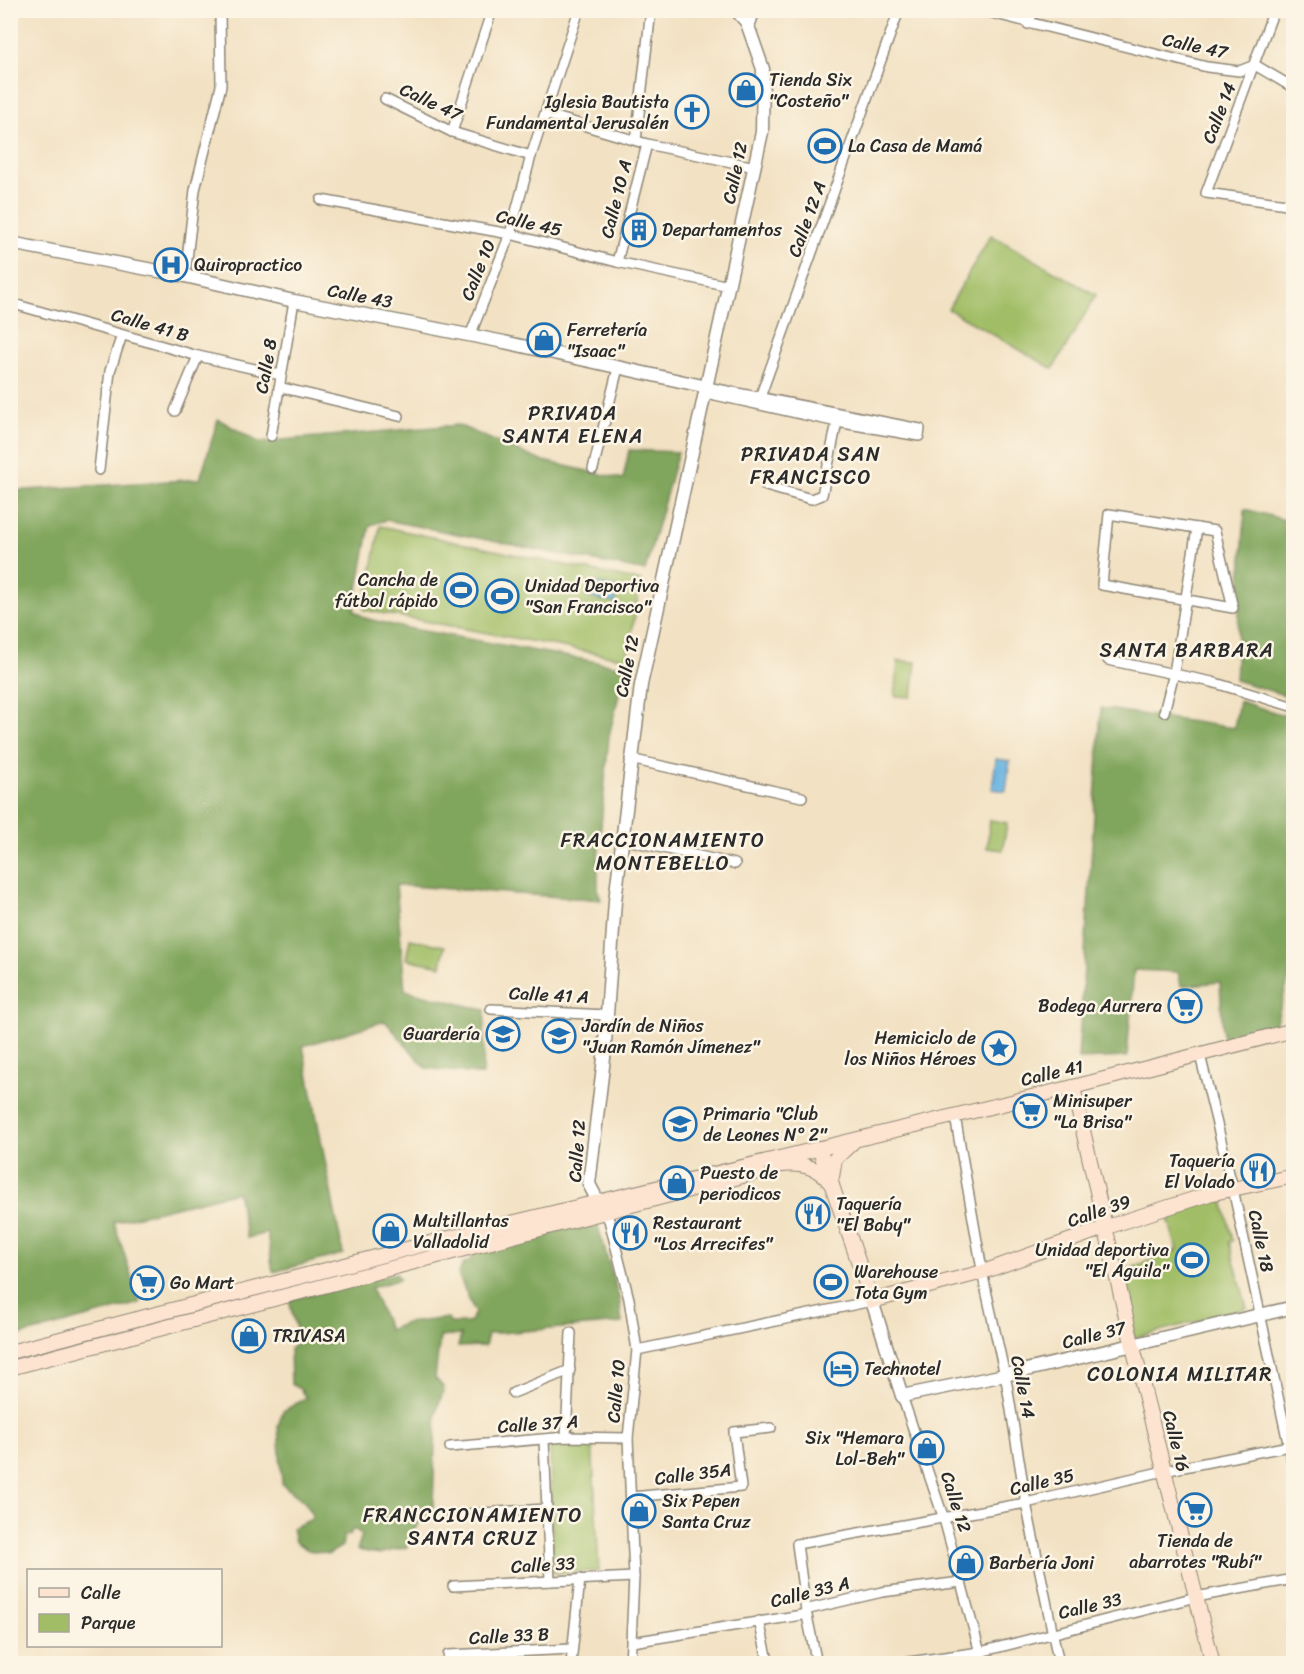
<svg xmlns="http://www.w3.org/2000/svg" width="1304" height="1674" font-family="Sriracha,sans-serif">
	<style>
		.green { fill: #a1be66; stroke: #667448; stroke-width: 1.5 }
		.forest { fill: #80a55b; stroke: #566843; stroke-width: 1.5 }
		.water { fill: #68b3e1; stroke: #4a6f86; stroke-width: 1.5 }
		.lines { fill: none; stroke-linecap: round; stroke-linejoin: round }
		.minor-casing { stroke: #8e8676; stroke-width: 12 }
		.tertiary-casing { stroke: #8e8676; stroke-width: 15 }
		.secondary-casing { stroke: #8e8676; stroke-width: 16 }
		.minor { stroke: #fff; stroke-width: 9 }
		.tertiary { stroke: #fff; stroke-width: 12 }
		.secondary { stroke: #fde4d1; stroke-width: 14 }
		.labels { text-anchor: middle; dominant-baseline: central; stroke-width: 5; stroke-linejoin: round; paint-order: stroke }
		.street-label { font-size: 18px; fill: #2b2b2b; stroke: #fcf5e5 }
		.poi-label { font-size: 18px; fill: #2b2b2b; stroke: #fcf5e5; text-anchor: start }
		.neighbourhood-label { font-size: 20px; letter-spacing: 1.5px; fill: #2b2b2b; stroke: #fcf5e5 }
	</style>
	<rect width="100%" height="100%" fill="#fcf5e5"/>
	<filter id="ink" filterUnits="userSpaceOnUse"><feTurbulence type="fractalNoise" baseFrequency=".0167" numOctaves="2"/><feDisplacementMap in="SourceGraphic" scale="12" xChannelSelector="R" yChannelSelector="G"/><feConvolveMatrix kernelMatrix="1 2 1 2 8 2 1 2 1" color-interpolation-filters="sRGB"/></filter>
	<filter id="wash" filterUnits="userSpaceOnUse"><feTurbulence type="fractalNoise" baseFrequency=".008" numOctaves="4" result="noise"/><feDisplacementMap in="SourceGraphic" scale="24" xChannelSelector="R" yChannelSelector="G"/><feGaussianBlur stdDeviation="1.35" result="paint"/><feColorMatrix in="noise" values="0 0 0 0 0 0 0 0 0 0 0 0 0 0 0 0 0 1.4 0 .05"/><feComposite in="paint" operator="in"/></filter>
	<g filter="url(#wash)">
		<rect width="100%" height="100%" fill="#f2e1c2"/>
		<!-- green -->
		<g class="green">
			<polygon points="991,235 1096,295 1053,369 948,309"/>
			<polygon points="380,526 641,581 627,659 364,610"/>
			<polygon points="898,661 916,662 912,697 895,696"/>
			<polygon points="990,820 1007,823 1003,850 987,848"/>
			<polygon points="410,939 445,946 441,966 406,959"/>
			<polygon points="1222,1196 1233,1241 1229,1242 1247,1308 1134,1338 1124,1271 1177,1250 1166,1211"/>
			<polygon points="592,1440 599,1571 553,1573 550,1448 554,1443"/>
		</g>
		<!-- forest -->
		<g class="forest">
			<polygon points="218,419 258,442 458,425 539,460 623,479 629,450 678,452 645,571 386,520 370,525 354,610 365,618 396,626 620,666 625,670 609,736 598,860 598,891 601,900 396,885 405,990 485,1010 483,1075 426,1068 385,1021 303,1046 343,1254 273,1272 267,1233 247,1238 237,1192 114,1222 140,1303 11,1338 11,491 200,479"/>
			<polygon points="1245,509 1293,522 1293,698 1235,680"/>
			<polygon points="1239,701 1293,718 1293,965 1275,1026 1223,1040 1220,982 1181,986 1178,972 1134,970 1127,1057 1078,1059 1101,708 1234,728"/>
			<path d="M 597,1223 L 619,1298 L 622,1323 L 488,1334 L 485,1346 L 458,1347 L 461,1335 L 440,1337 L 435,1378 L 444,1388 L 436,1413 L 433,1508 L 414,1529 L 407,1547 L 379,1554 L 357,1550 L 362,1535 L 356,1530 L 352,1530 L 350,1535 L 344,1536 L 342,1546 L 329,1554 L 308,1550 L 295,1542 L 292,1528 L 312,1519 C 311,1501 294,1495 282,1484 L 278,1426 L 283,1411 L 306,1398 L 300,1389 L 291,1384 L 290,1349 L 299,1341 L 289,1300 L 396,1273 L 400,1279 L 371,1288 L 389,1330 L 406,1323 L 448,1318 L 450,1323 L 469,1323 L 475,1313 L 458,1274 L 464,1263 L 471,1261 L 470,1254 L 575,1225 L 579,1229 Z"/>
		</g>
		<!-- water -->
		<g class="water">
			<polygon points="589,582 618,588 615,603 586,597"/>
			<polygon points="996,759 1010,761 1006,791 992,789"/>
		</g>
	</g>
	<g filter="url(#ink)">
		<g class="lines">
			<!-- minor casing -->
			<g class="minor-casing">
				<g id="minor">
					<polyline points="734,10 748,26"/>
					<polyline points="980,10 1207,67 1239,71 1255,65 1294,88"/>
					<polyline points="1274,10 1206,193 1294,205"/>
					<polyline points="1028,24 1034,10"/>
					<polyline points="385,99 452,132 531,156"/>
					<polyline points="545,114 647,144 755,167"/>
					<polyline points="452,132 492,10"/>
					<polyline points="636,140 651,10"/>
					<polyline points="321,200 510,234 617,262 729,286"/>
					<polyline points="617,262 647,144"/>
					<polyline points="185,276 195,190 221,86 220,10"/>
					<polyline points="10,303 198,356 281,375"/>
					<polyline points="470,336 510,234 531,156 579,10"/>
					<polyline points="279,387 399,416"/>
					<polyline points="706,393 837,422 919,436 920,429 707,387"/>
					<polyline points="759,400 899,10"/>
					<polyline points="175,411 198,356"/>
					<polyline points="271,436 294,301"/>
					<polyline points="593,469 618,368"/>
					<polyline points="99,470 110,371 122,335"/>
					<polyline points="766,486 811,499 822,495 838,417"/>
					<polygon points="1109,514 1215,531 1233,608 1102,585"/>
					<polyline points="1108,660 1212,682 1294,707"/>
					<polyline points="1164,712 1174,673 1197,528"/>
					<polyline points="630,759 802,797"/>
					<polyline points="622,839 735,864"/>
					<polyline points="491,1009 606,1015"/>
					<polyline points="1200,1055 1233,1189 1294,1470"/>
					<polyline points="955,1116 984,1281 1007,1385 1026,1503 1059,1664"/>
					<polyline points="604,1212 609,1220 629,1299 637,1350 628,1438 634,1577 630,1664"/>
					<polyline points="637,1350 872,1301"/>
					<polyline points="513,1393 570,1370"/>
					<polyline points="902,1396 944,1519 983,1664"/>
					<polyline points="566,1437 571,1333"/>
					<polyline points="544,1440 550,1581"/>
					<polyline points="450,1447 566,1437 628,1438"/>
					<polyline points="631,1497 741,1487 734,1432 771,1428"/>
					<polyline points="451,1515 546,1509"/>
					<polyline points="453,1586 634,1577"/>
					<polyline points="759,1621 768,1660"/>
					<polyline points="632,1642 802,1615 809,1609 882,1592 961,1582"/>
					<polyline points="448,1655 572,1649"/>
					<polyline points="571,1664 580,1579"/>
					<polyline points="817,1664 806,1611 797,1544 1026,1503 1164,1471 1294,1445"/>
					<polyline points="895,1664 980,1652 1196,1597 1294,1579"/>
				</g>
			</g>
			<!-- tertiary casing -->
			<g class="tertiary-casing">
				<g id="tertiary">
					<polyline points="10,243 185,276 294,301 504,342 707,387"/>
					<polyline points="602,1209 589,1184 604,1058 615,901 641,685 762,132 763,69 748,26 754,10"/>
					<polyline points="872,1301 902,1396 1005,1375 1294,1307"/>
				</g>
			</g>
			<!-- secondary casing -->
			<g class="secondary-casing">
				<g id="secondary">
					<polyline points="1073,1087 1131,1339 1213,1664"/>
					<polyline points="819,1148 872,1301 983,1272 1107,1227 1209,1194 1294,1176"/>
					<path d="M 776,1166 C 799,1162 818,1165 832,1185"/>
					<polyline points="832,1177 835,1159 853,1142"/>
					<polyline points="10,1352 449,1238 1073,1087 1294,1030"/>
					<polyline points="10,1368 758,1172"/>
				</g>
			</g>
			<!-- minor -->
			<use href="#minor" class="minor"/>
			<!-- tertiary -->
			<use href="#tertiary" class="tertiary"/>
			<!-- secondary -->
			<use href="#secondary" class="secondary"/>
		</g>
	</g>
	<!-- icons -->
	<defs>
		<g id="shop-ring" transform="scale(1.725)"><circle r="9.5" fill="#fcf5e5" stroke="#1f6fb2" stroke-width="1.5"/><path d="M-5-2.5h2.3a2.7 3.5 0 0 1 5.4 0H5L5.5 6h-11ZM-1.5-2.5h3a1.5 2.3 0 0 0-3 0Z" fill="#1f6fb2"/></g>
		<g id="church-ring" transform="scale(1.725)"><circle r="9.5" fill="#fcf5e5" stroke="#1f6fb2" stroke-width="1.5"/><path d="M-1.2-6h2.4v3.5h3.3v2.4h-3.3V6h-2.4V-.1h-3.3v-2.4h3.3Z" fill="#1f6fb2"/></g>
		<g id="stadium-ring" transform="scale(1.725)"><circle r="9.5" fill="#fcf5e5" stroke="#1f6fb2" stroke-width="1.5"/><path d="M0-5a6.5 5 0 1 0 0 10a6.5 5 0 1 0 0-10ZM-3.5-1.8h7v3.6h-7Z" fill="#1f6fb2"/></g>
		<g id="building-ring" transform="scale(1.725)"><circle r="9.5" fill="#fcf5e5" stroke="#1f6fb2" stroke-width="1.5"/><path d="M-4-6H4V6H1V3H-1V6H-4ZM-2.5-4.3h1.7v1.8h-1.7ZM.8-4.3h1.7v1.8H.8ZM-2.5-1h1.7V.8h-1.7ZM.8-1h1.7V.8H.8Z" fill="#1f6fb2"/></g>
		<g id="hospital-ring" transform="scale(1.725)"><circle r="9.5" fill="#fcf5e5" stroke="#1f6fb2" stroke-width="1.5"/><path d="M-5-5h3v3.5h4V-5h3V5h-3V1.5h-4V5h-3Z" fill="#1f6fb2"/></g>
		<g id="supermarket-ring" transform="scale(1.725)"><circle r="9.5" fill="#fcf5e5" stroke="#1f6fb2" stroke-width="1.5"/><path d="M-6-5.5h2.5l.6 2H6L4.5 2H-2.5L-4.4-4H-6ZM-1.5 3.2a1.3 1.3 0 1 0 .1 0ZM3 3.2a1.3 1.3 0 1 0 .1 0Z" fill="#1f6fb2"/></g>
		<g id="school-ring" transform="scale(1.725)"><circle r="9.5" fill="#fcf5e5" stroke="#1f6fb2" stroke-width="1.5"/><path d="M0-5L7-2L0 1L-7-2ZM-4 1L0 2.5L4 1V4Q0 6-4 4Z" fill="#1f6fb2"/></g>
		<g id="sight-ring" transform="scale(1.725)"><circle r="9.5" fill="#fcf5e5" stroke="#1f6fb2" stroke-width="1.5"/><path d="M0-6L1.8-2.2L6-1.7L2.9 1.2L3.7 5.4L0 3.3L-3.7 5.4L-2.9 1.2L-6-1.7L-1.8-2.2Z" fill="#1f6fb2"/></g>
		<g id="restaurant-ring" transform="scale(1.725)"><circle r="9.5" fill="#fcf5e5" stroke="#1f6fb2" stroke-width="1.5"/><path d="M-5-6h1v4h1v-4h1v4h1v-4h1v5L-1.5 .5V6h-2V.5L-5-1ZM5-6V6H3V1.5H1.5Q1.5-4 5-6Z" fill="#1f6fb2"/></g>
		<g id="hotel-ring" transform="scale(1.725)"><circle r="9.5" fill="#fcf5e5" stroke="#1f6fb2" stroke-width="1.5"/><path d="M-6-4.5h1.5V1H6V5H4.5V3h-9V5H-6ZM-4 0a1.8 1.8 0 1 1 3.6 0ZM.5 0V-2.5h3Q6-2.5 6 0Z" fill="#1f6fb2"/></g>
	</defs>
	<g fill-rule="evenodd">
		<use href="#shop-ring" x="746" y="90"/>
		<use href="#church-ring" x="692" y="112"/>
		<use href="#stadium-ring" x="825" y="146"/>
		<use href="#building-ring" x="639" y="230"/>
		<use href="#hospital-ring" x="171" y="265"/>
		<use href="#shop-ring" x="544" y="340"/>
		<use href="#stadium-ring" x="461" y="590"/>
		<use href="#stadium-ring" x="502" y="596"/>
		<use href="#supermarket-ring" x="1185" y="1006"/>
		<use href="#school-ring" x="503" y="1034"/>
		<use href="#school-ring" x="559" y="1036"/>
		<use href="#sight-ring" x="999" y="1048"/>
		<use href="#supermarket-ring" x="1030" y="1111"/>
		<use href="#school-ring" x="680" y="1124"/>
		<use href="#restaurant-ring" x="1258" y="1171"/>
		<use href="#shop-ring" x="677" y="1183"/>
		<use href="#restaurant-ring" x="813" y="1214"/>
		<use href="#shop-ring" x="390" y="1231"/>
		<use href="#restaurant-ring" x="630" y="1233"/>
		<use href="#stadium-ring" x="1192" y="1260"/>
		<use href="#stadium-ring" x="831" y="1282"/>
		<use href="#supermarket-ring" x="147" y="1283"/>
		<use href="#shop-ring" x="249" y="1336"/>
		<use href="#hotel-ring" x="841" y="1369"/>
		<use href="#shop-ring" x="927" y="1448"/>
		<use href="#supermarket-ring" x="1195" y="1510"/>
		<use href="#shop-ring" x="639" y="1511"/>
		<use href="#shop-ring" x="966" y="1563"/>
	</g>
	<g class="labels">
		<!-- street labels -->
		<g class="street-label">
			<text transform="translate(1195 46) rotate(12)">Calle 47</text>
			<text transform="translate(431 102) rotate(25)">Calle 47</text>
			<text transform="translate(1219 113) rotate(-69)">Calle 14</text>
			<text transform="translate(735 173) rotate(-78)">Calle 12</text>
			<text transform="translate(616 199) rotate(-76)">Calle 10 A</text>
			<text transform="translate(807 219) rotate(-70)">Calle 12 A</text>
			<text transform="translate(529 223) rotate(13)">Calle 45</text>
			<text transform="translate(478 270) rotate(-68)">Calle 10</text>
			<text transform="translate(360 296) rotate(11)">Calle 43</text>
			<text transform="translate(150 325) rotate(16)">Calle 41 B</text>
			<text transform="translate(266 366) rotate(-80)">Calle 8</text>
			<text transform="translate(627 666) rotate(-79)">Calle 12</text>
			<text transform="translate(549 995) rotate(3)">Calle 41 A</text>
			<text transform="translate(1052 1073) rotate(-13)">Calle 41</text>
			<text transform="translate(577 1151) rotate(-86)">Calle 12</text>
			<text transform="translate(1099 1211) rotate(-19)">Calle 39</text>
			<text transform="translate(1261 1241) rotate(78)">Calle 18</text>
			<text transform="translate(1094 1335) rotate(-14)">Calle 37</text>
			<text transform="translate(1023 1387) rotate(79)">Calle 14</text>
			<text transform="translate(616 1391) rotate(-85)">Calle 10</text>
			<text transform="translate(538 1424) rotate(-4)">Calle 37 A</text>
			<text transform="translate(1176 1441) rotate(76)">Calle 16</text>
			<text transform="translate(693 1474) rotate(-7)">Calle 35A</text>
			<text transform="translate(1042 1482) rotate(-13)">Calle 35</text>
			<text transform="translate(956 1502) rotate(72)">Calle 12</text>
			<text transform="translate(543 1565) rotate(-3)">Calle 33</text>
			<text transform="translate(810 1592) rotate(-14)">Calle 33 A</text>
			<text transform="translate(1090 1606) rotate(-13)">Calle 33</text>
			<text transform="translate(509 1636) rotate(-3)">Calle 33 B</text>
		</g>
		<!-- poi labels -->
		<g class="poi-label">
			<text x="769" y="80">Tienda Six<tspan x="769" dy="21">"Costeño"</tspan></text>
			<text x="669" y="102" text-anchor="end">Iglesia Bautista<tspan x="669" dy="21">Fundamental Jerusalén</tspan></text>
			<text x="848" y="146">La Casa de Mamá</text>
			<text x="662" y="230">Departamentos</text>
			<text x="194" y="265">Quiropractico</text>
			<text x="567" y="330">Ferretería<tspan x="567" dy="21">"Isaac"</tspan></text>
			<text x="438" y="580" text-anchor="end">Cancha de<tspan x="438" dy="21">fútbol rápido</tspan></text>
			<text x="525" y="586">Unidad Deportiva<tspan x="525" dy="21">"San Francisco"</tspan></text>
			<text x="1162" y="1006" text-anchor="end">Bodega Aurrera</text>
			<text x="582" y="1026">Jardín de Niños<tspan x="582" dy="21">"Juan Ramón Jímenez"</tspan></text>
			<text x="480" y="1034" text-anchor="end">Guardería</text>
			<text x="976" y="1038" text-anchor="end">Hemiciclo de<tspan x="976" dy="21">los Niños Héroes</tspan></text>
			<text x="1053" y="1101">Minisuper<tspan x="1053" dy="21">"La Brisa"</tspan></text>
			<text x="703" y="1114">Primaria "Club<tspan x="703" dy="21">de Leones N° 2"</tspan></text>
			<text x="1235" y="1161" text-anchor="end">Taquería<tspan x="1235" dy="21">El Volado</tspan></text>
			<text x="700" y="1173">Puesto de<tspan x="700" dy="21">periodicos</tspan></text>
			<text x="836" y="1204">Taquería<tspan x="836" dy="21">"El Baby"</tspan></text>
			<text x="413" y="1221">Multillantas<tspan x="413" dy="21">Valladolid</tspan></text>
			<text x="653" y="1223">Restaurant<tspan x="653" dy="21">"Los Arrecifes"</tspan></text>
			<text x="1169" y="1250" text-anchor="end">Unidad deportiva<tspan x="1169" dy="21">"El Águila"</tspan></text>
			<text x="854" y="1272">Warehouse<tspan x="854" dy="21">Tota Gym</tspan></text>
			<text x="170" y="1283">Go Mart</text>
			<text x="272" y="1336">TRIVASA</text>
			<text x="864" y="1369">Technotel</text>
			<text x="904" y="1438" text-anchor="end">Six "Hemara<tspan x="904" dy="21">Lol-Beh"</tspan></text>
			<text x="662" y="1501">Six Pepen<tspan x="662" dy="21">Santa Cruz</tspan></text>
			<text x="1195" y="1541" text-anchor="middle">Tienda de<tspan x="1195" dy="21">abarrotes "Rubí"</tspan></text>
			<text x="989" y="1563">Barbería Joni</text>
		</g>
		<!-- neighbourhood labels -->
		<g class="neighbourhood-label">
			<text x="573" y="413">PRIVADA<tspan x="573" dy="23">SANTA ELENA</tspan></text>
			<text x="811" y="454">PRIVADA SAN<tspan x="811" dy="23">FRANCISCO</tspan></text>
			<text x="1187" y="650">SANTA BARBARA</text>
			<text x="663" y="840">FRACCIONAMIENTO<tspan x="663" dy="23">MONTEBELLO</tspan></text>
			<text x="1180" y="1374">COLONIA MILITAR</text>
			<text x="473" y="1515">FRANCCIONAMIENTO<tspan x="473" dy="23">SANTA CRUZ</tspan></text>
		</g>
	</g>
	<!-- margin -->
	<rect width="1304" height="1674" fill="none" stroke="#fcf5e5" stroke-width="36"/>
	<!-- legend -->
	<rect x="27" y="1569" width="195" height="78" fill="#fcf5e5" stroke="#a8a49b" stroke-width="1.5"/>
	<rect x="39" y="1588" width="30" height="9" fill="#fde4d1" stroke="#a8a49b" stroke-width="1.5"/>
	<text x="81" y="1599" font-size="18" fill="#2b2b2b">Calle</text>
	<rect x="39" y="1614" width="30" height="18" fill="#a1be66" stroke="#a8a49b" stroke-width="1.5"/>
	<text x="81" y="1629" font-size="18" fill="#2b2b2b">Parque</text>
</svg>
